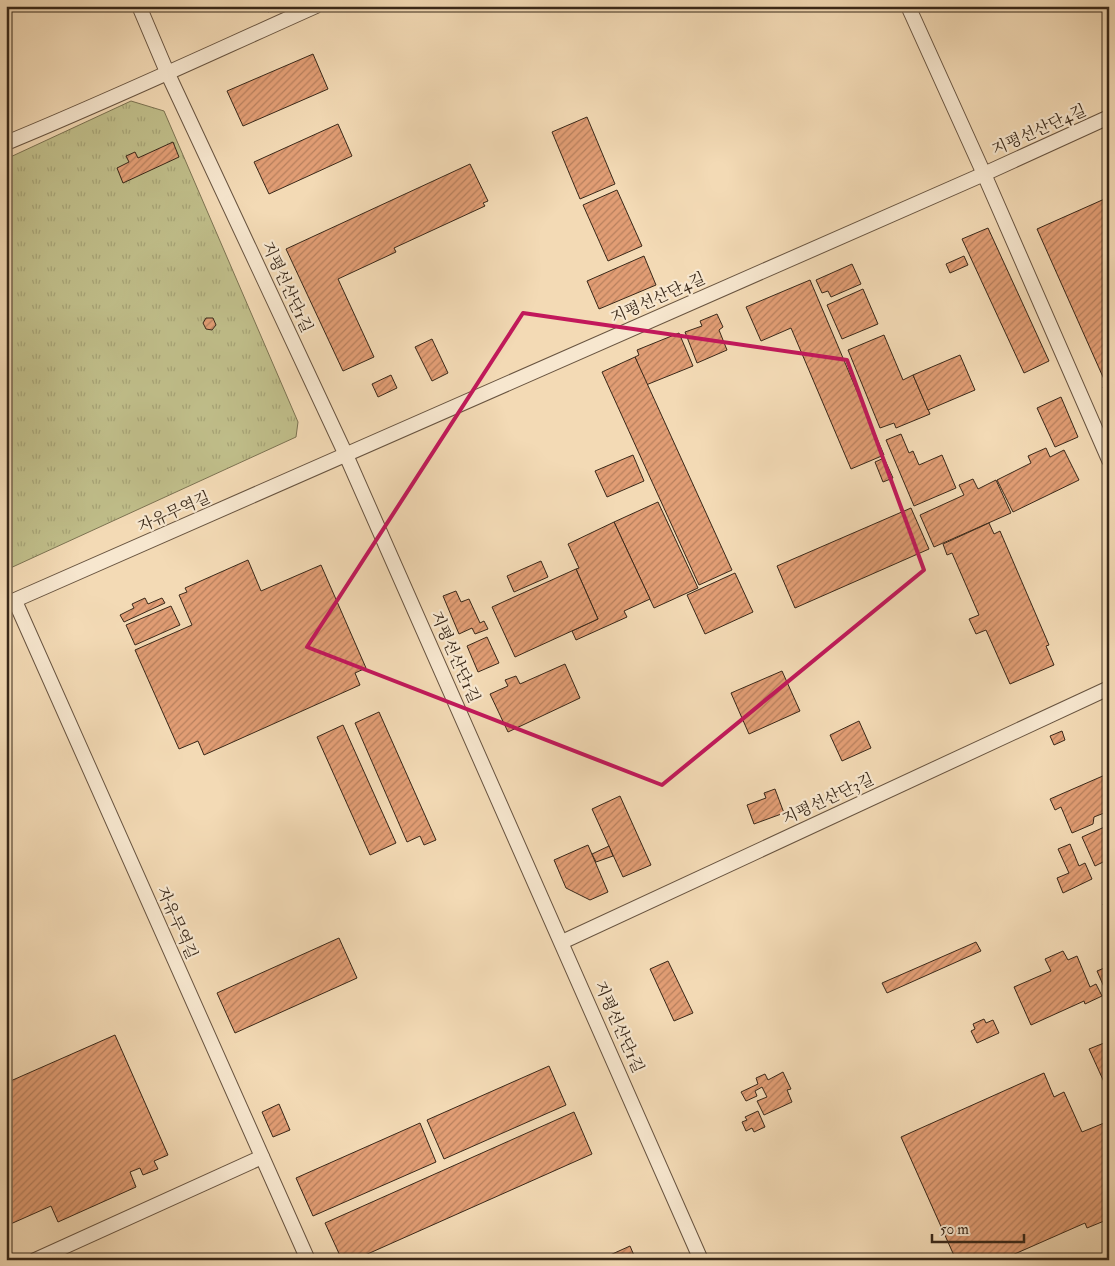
<svg xmlns="http://www.w3.org/2000/svg" width="1115" height="1266" font-family="'IM FELL Double Pica','Noto Serif KR',serif">
	<style>
		.park { fill: url(#park-tufts); stroke: #7c7352 }
		.building { fill: url(#building-hatch); stroke: #392819 }
		.lines { fill: none; stroke-linecap: round; stroke-linejoin: round }
		.minor-casing { stroke: #685440; stroke-width: 16 }
		.minor { stroke: #f7e7cf; stroke-width: 14 }
		.marked { fill: none; stroke: #c2185b; stroke-width: 4; stroke-linejoin: round }
		.labels { text-anchor: middle; dominant-baseline: central; stroke-width: 4.5; stroke-linejoin: round; paint-order: stroke }
		.street-label { font-size: 16px; fill: #392819; stroke: #f7e7cf }
	</style>
	<defs>
		<pattern id="park-tufts" width="24" height="20" patternUnits="userSpaceOnUse" patternTransform="scale(1.25)"><rect width="24" height="20" fill="#c0be8a"/><path d="M3 7l-1-3M5 7V3M7 7l1-3M15 17l-1-3M17 17v-4M19 17l1-3" fill="none" stroke="#a6a376"/></pattern>
		<pattern id="building-hatch" width="6" height="6" patternUnits="userSpaceOnUse" patternTransform="scale(1.25)"><rect width="6" height="6" fill="#e19d74"/><path d="M-1 1l2-2M0 6l6-6M5 7l2-2" fill="none" stroke="#b7805e"/></pattern>
	</defs>
	<rect width="100%" height="100%" fill="#f3dab5"/>
	<filter id="stains"><feTurbulence type="fractalNoise" baseFrequency=".004" numOctaves="4"/><feColorMatrix values="0 0 0 0 .2 0 0 0 0 .09 0 0 0 0 .02 0 0 0 .5 -.17"/></filter>
	<radialGradient id="worn" r=".72"><stop offset=".6" stop-color="#630" stop-opacity="0"/><stop offset="1" stop-color="#630" stop-opacity=".3"/></radialGradient>
	<!-- park -->
	<polygon class="park" points="131,101 164,111 298,422 296,437 6,570 6,159"/>
	<!-- building -->
	<g class="building">
		<polygon points="266,6 281,6 268,12"/>
		<polygon points="313,54 328,89 243,126 227,91"/>
		<polygon points="587,117 615,184 580,199 552,132"/>
		<polygon points="338,124 352,156 269,194 254,162"/>
		<polygon points="173,142 179,157 123,183 117,168 129,162 126,156 135,152 138,158"/>
		<polygon points="470,164 488,201 483,203 485,206 394,248 396,252 338,279 374,357 343,371 286,249"/>
		<polygon points="617,190 642,246 608,261 583,205"/>
		<polygon points="1109,197 1109,399 1108,400 1103,387 1107,386 1037,229"/>
		<polygon points="988,228 1049,361 1024,373 962,239"/>
		<polygon points="644,256 656,285 599,309 587,281"/>
		<polygon points="964,256 968,265 950,273 946,264"/>
		<polygon points="852,264 861,284 831,297 828,291 822,293 816,280"/>
		<polygon points="810,280 884,455 851,469 791,328 761,341 746,307"/>
		<polygon points="863,289 878,324 842,339 827,305"/>
		<polygon points="717,314 723,327 719,330 727,350 697,363 685,332 702,326 700,321"/>
		<polygon points="206,318 213,318 216,325 212,330 206,329 203,323"/>
		<polygon points="679,333 693,366 646,385 635,357 639,355 637,350"/>
		<polygon points="884,335 903,380 913,375 930,414 896,428 894,423 880,428 848,350"/>
		<polygon points="432,339 448,373 432,381 415,347"/>
		<polygon points="960,355 975,390 928,410 913,375"/>
		<polygon points="635,357 732,570 699,585 602,372"/>
		<polygon points="391,375 397,388 378,397 372,384"/>
		<polygon points="1061,397 1078,437 1055,447 1037,408"/>
		<polygon points="901,434 909,453 913,451 919,465 942,455 956,488 914,506 886,440"/>
		<polygon points="1046,448 1050,457 1064,450 1079,480 1013,512 997,480 1031,463 1028,456"/>
		<polygon points="633,455 644,481 607,497 595,471"/>
		<polygon points="884,458 893,478 883,482 875,462"/>
		<polygon points="973,479 978,489 996,480 1011,513 934,547 920,515 964,495 959,485"/>
		<polygon points="658,502 698,588 654,608 614,522"/>
		<polygon points="911,508 929,549 795,608 777,566"/>
		<polygon points="614,522 650,599 624,611 627,617 576,640 572,631 598,619 576,569 579,568 568,544"/>
		<polygon points="989,523 994,534 1000,531 1049,645 1046,646 1054,665 1010,684 986,630 976,634 969,619 979,615 952,553 947,555 943,544"/>
		<polygon points="248,560 261,591 321,565 366,668 355,673 360,685 204,755 198,741 179,749 135,650 192,625 179,595 187,592 185,588"/>
		<polygon points="541,561 548,577 514,592 507,576"/>
		<polygon points="576,569 598,619 515,657 492,607"/>
		<polygon points="735,573 753,612 705,634 687,595"/>
		<polygon points="456,591 461,602 469,599 480,623 484,621 488,629 475,634 472,628 459,634 443,596"/>
		<polygon points="145,598 148,604 162,598 165,603 124,622 120,615 134,608 132,604"/>
		<polygon points="171,606 180,625 135,645 126,625"/>
		<polygon points="487,637 499,663 478,672 467,646"/>
		<polygon points="565,664 580,698 508,732 490,694 508,686 505,680 516,676 520,684"/>
		<polygon points="782,671 800,711 749,734 731,693"/>
		<polygon points="379,712 436,840 424,845 420,836 407,842 355,723"/>
		<polygon points="859,721 871,748 842,761 830,735"/>
		<polygon points="343,725 396,843 370,855 317,737"/>
		<polygon points="1062,731 1065,740 1054,745 1050,736"/>
		<polygon points="1105,775 1107,780 1109,780 1109,811 1094,817 1093,824 1072,833 1061,807 1055,810 1050,799"/>
		<polygon points="775,789 784,813 754,824 747,805 766,798 764,793"/>
		<polygon points="620,796 651,865 623,877 592,809"/>
		<polygon points="1109,825 1109,859 1095,866 1082,837"/>
		<polygon points="1070,844 1079,866 1085,863 1092,879 1063,893 1057,878 1069,873 1058,849"/>
		<polygon points="588,845 608,892 590,900 566,888 554,860"/>
		<polygon points="609,846 613,856 596,862 592,854"/>
		<polygon points="1109,902 1109,910 1106,911 1103,904"/>
		<polygon points="339,938 357,978 235,1033 217,993"/>
		<polygon points="976,942 981,951 887,993 882,983"/>
		<polygon points="1063,951 1068,960 1077,956 1090,987 1096,984 1102,996 1085,1004 1084,1001 1031,1025 1014,987 1051,971 1045,959"/>
		<polygon points="668,961 693,1013 674,1021 650,969"/>
		<polygon points="1109,966 1109,985 1104,987 1097,971"/>
		<polygon points="984,1019 986,1023 993,1020 999,1033 977,1043 971,1031 975,1029 973,1024"/>
		<polygon points="115,1035 168,1155 154,1161 158,1169 143,1175 140,1168 130,1172 136,1187 58,1222 51,1206 6,1226 6,1083"/>
		<polygon points="1109,1041 1109,1093 1089,1049"/>
		<polygon points="549,1066 566,1105 444,1159 427,1120"/>
		<polygon points="783,1072 791,1089 787,1090 792,1102 764,1115 757,1101 767,1097 762,1087 755,1091 757,1096 746,1101 741,1092 758,1084 756,1078 765,1074 768,1080"/>
		<polygon points="1044,1073 1054,1097 1064,1092 1082,1132 1109,1121 1109,1219 1087,1228 1085,1223 1001,1260 956,1260 901,1137"/>
		<polygon points="279,1104 290,1130 273,1137 262,1112"/>
		<polygon points="758,1111 765,1127 754,1132 752,1128 746,1131 742,1122 747,1120 745,1117"/>
		<polygon points="574,1112 592,1154 354,1260 342,1260 325,1223"/>
		<polygon points="420,1123 436,1162 313,1216 296,1178"/>
		<polygon points="630,1246 636,1260 599,1260"/>
	</g>
	<g class="lines">
		<!-- minor casing -->
		<g class="minor-casing">
			<g id="minor">
				<polyline points="139,6 167,72 346,455 701,1260"/>
				<polyline points="908,6 984,174 1109,460"/>
				<path d="M 6,143 C 111,100 213,52 316,6"/>
				<polyline points="15,601 308,1260"/>
				<polyline points="6,604 984,174 1109,117"/>
				<polyline points="562,942 1109,688"/>
				<polyline points="35,1260 262,1157"/>
			</g>
		</g>
		<!-- minor -->
		<use href="#minor" class="minor"/>
	</g>
	<!-- marked area -->
	<path class="marked" d="M 523,313 L 847,360 L 924,570 L 662,785 L 307,647 Z"/>
	<g class="labels">
		<!-- street labels -->
		<g class="street-label">
			<text transform="translate(1039 130) rotate(-24)">지평선산단4길</text>
			<text transform="translate(287 287) rotate(65)">지평선산단1길</text>
			<text transform="translate(658 298) rotate(-24)">지평선산단4길</text>
			<text transform="translate(174 512) rotate(-24)">자유무역길</text>
			<text transform="translate(455 657) rotate(66)">지평선산단1길</text>
			<text transform="translate(828 799) rotate(-25)">지평선산단3길</text>
			<text transform="translate(177 923) rotate(66)">자유무역길</text>
			<text transform="translate(619 1027) rotate(66)">지평선산단1길</text>
		</g>
	</g>
	<!-- margin -->
	<rect width="1115" height="1266" fill="none" stroke="#f3dab5" stroke-width="25"/>
	<rect x="8" y="8" width="1100" height="1251" fill="none" stroke="#392819" stroke-width="2.5"/>
	<rect x="12" y="12" width="1090" height="1241" fill="none" stroke="#392819"/>
	<!-- scale -->
	<path d="M932 1234v8h92v-8" fill="none" stroke="#392819" stroke-width="2.5"/>
	<text x="940" y="1234" font-size="15" fill="#392819" stroke="#f7e7cf" stroke-width="4" paint-order="stroke">50 m</text>
	<rect width="100%" height="100%" filter="url(#stains)"/>
	<rect width="100%" height="100%" fill="url(#worn)"/>
</svg>
